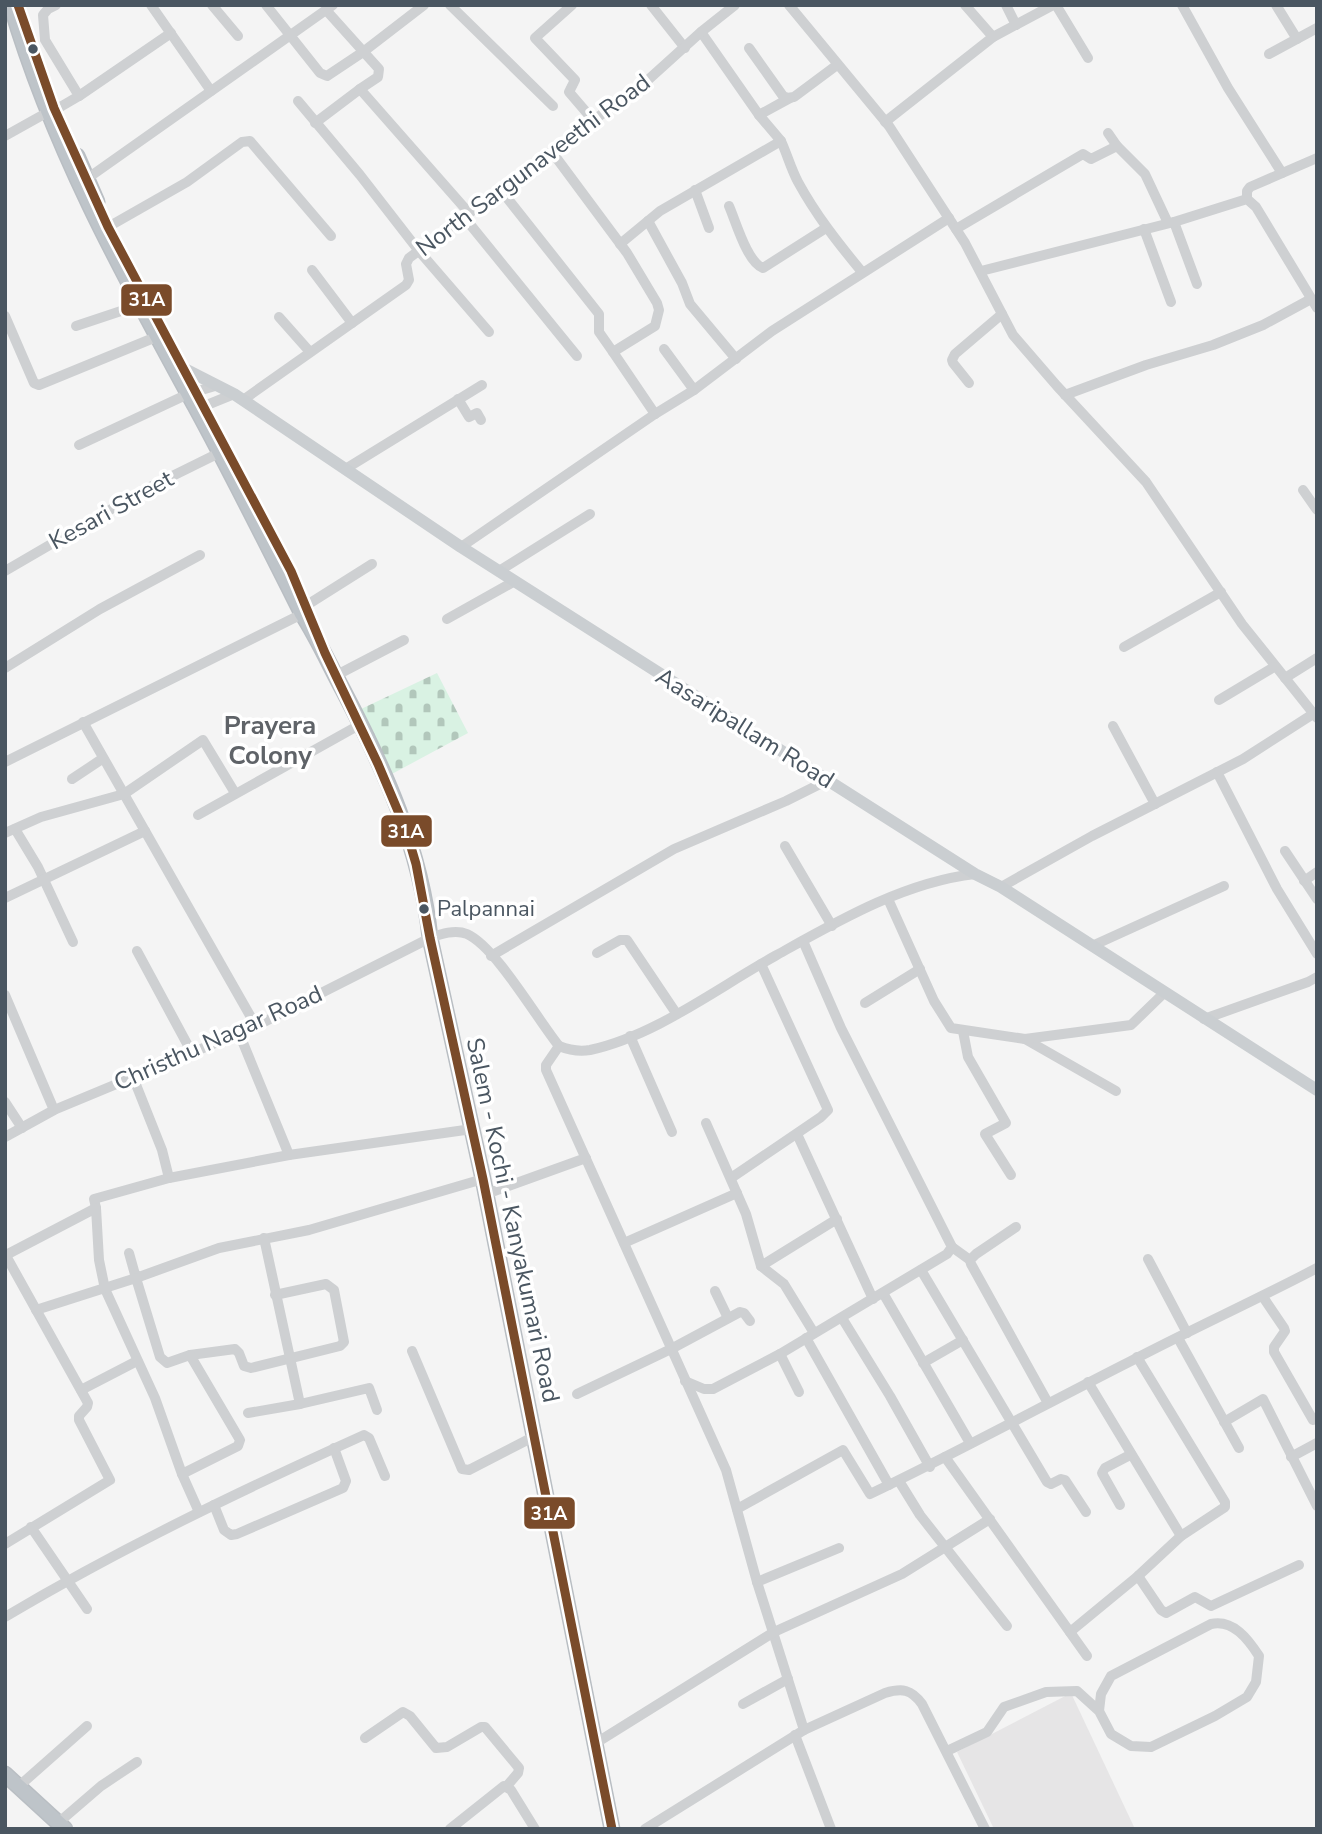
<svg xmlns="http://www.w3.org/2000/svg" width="1322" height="1834" font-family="'Nunito Sans',sans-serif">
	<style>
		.education { fill: #e6e5e6 }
		.cemetery { fill: url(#cemetery-stones) }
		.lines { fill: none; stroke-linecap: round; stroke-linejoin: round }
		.highway-casing { stroke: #b9bec3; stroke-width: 17 }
		.minor { stroke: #ced0d2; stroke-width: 10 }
		.major { stroke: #caced1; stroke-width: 12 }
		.highway { stroke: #bec4c9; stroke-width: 14 }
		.bus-1-casing { stroke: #fff; stroke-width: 14 }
		.bus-1 { stroke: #7a4b2a; stroke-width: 9 }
		.bus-dot { fill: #4a5661; stroke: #fff; stroke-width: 2.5 }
		.labels { text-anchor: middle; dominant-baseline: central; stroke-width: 7; stroke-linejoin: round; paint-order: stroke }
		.bus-label { font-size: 22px; fill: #4a5661; stroke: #fff; text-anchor: start }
		.street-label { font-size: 24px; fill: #4a5661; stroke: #fff }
		.neighbourhood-label { font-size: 26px; font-weight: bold; fill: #5f6368; stroke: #fff }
		.line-badge { stroke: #fff; stroke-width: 2.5 }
		.badge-label { font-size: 19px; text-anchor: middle; font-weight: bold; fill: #fff }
	</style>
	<defs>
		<pattern id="cemetery-stones" width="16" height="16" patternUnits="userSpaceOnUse" patternTransform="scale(1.75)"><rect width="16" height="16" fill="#d9f2e3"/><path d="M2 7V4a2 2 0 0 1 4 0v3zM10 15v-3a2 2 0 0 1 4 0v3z" fill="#b2c7bb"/></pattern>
	</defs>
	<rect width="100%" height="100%" fill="#f4f4f4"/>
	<!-- education -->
	<polygon class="education" points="1071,1693 1135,1829 994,1829 957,1752"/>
	<!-- cemetery -->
	<polygon class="cemetery" points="437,673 468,733 390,775 359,710"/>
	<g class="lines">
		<!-- highway casing -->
		<g class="highway-casing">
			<g id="highway">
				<path d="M 11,5 C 53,148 124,276 195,406 C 232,474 267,544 302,614 C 318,639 329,664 343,690 C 384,768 421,849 430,938 L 483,1179 L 612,1829"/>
				<polyline points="77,156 97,202"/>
				<polyline points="5,1774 65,1829"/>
			</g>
		</g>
		<!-- minor -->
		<g class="minor">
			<polyline points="151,5 211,91"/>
			<polyline points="212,5 238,36"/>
			<polyline points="266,5 320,73 327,76 363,52 424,5"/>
			<polyline points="450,5 553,106"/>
			<polyline points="572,5 535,38 575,80 569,92 593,120"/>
			<polyline points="651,5 685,48"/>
			<polyline points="789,5 889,126 965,243 1013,335 1057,386 1146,482 1242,624 1317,718"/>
			<polyline points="965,5 993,37"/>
			<polyline points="1006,5 1016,25"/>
			<polyline points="1056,5 1088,58"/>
			<polyline points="1182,5 1228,88 1282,173"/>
			<polyline points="1276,5 1297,39"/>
			<polyline points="326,10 379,69 378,77 360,89 469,213"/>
			<polyline points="749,48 783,96 787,98 794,97 837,65"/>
			<polyline points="1269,54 1317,28"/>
			<polyline points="79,96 171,33"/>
			<polyline points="298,101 360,175 419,251 489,332"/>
			<polyline points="55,110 79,96 45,40 43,15 48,9 56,5"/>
			<polyline points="759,115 790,98"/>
			<polyline points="885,122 993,37 1053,5"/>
			<polyline points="315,123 360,89"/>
			<polyline points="1108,133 1117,146 1145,174 1168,223"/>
			<polyline points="5,136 48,112"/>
			<path d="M 781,141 C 787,154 791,169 798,182 C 816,215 838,243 862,272"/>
			<polyline points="552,152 627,253 657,303 659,310 655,326 613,352 655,414"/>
			<polyline points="88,178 333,5"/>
			<polyline points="500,189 599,314 599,332 613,352"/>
			<polyline points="695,190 709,228"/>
			<polyline points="1247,199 1247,191 1250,187 1317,158"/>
			<path d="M 729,206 C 736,222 747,262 763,268 L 826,228"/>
			<polyline points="464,217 577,356"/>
			<polyline points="648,221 682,283 690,304 736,359"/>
			<polyline points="1174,222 1197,284"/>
			<polyline points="108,227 187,182 242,142 250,141 331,236"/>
			<polyline points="956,229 1083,154 1091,159 1117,146"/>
			<polyline points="1144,229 1171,302"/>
			<polyline points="620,244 660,211 781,141 759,115 701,32"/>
			<polyline points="312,270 352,323"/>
			<polyline points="981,271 1174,222 1247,199 1256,207 1317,308"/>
			<polyline points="5,316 34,383 39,385 156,337"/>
			<polyline points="279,317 310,352"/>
			<polyline points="76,326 139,305"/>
			<polyline points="664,349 694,390"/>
			<polyline points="969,383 953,363 952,360 955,354 1002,314"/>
			<polyline points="1065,395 1146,365 1213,345 1263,325 1311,299"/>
			<polyline points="458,399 469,417 477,413 481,420"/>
			<polyline points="243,400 406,285 409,280 406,264 409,258 649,79 701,32 735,5"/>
			<polyline points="197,409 234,394"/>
			<polyline points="79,445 188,394 215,386"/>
			<polyline points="347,468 482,385"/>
			<polyline points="1303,490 1317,510"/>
			<polyline points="461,547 655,414 694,390 772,331 949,218"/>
			<polyline points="5,571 144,490 219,453"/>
			<polyline points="499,571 590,514"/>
			<polyline points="307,605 372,564"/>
			<polyline points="447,619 515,581"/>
			<polyline points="1124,647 1221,592"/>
			<polyline points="5,668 100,609 200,555"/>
			<polyline points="335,676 404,640"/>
			<polyline points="1285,678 1317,658"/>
			<polyline points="1219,700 1274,667"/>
			<polyline points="83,722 256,1026"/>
			<polyline points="1113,726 1155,804"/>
			<polyline points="5,762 302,614"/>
			<polyline points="1217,772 1277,889 1317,954"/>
			<polyline points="72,779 102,759"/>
			<polyline points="198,815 361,724"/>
			<polyline points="15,829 38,867 73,942"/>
			<polyline points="5,833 41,817 124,794 203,740 235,793"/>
			<polyline points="785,846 832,926"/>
			<polyline points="1285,851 1317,899"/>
			<polyline points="1304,881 1317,872"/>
			<polyline points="1001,887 1092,836 1243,759 1313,714"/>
			<polyline points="5,898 145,831"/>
			<polyline points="888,899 934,1001 951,1028 1025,1039 1116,1091"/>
			<polyline points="1092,946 1224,886"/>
			<polyline points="137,951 192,1053"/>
			<polyline points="597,953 620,940 627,940 676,1013"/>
			<polyline points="491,956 674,849 786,801 828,780"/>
			<polyline points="5,995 54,1110"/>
			<polyline points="865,1003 920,969"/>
			<polyline points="1204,1019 1308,982 1317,977"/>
			<polyline points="963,1031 968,1057 1006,1123 985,1134 1011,1175"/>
			<polyline points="239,1033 289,1155"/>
			<polyline points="630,1036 672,1132"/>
			<polyline points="1025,1039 1131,1025 1164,993"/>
			<polyline points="559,1046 546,1065 546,1070 726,1470 757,1582 804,1730 645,1829"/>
			<polyline points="5,1102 22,1128"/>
			<polyline points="706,1123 746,1214 761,1266 784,1284 814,1333"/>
			<polyline points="797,1134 873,1299"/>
			<path d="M 5,1137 L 54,1110 L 256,1026 L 430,938 C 441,934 455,929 467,934 C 496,947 537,1019 559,1046 C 569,1050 579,1052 590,1050 C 655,1036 717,988 775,956 C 836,922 904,882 975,874"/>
			<polyline points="169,1178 289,1155 472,1129"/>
			<polyline points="731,1178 821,1117 828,1110 761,964"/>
			<polyline points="486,1194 586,1158"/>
			<polyline points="96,1208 94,1199 169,1178 162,1150 133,1077"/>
			<polyline points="1016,1227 976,1254 970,1260 971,1264 1048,1403"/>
			<polyline points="624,1243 737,1193"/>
			<polyline points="952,1247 970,1260"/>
			<polyline points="129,1253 136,1278 219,1248 309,1230 483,1179"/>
			<polyline points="5,1254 88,1403 87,1407 79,1416 79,1420 110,1480 5,1544"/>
			<polyline points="6,1255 96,1208 99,1260 105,1289 155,1398 182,1474 199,1512"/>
			<polyline points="1148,1259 1187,1333"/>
			<polyline points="761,1266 837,1219"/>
			<polyline points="921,1270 1047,1482 1051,1484 1061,1479 1065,1480 1086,1512"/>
			<polyline points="715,1291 728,1318"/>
			<polyline points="883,1293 970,1443"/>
			<polyline points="1263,1297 1284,1328 1285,1331 1274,1347 1274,1352 1313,1420"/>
			<polyline points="36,1310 136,1278 160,1357 167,1363 190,1355 235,1349 239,1353 244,1366 251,1368 340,1346 344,1342 334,1290 326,1284 275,1295"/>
			<polyline points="842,1318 890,1396 930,1467"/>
			<polyline points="806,1338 889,1485"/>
			<polyline points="1178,1338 1239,1448"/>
			<polyline points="412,1351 462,1469 469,1470 535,1436"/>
			<polyline points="780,1354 799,1392"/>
			<polyline points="923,1363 963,1340"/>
			<polyline points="685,1381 704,1389 713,1389 780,1354 947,1254 952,1247 841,1028 803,941"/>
			<polyline points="1088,1382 1181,1536"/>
			<polyline points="81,1390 137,1361"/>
			<polyline points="577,1394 671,1349 740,1312 744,1313 750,1321"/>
			<polyline points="300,1404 369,1388 377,1410"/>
			<polyline points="248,1413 300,1404 264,1238"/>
			<polyline points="1224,1422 1263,1399 1317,1506"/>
			<polyline points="945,1457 1087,1656"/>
			<polyline points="1291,1457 1317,1443"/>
			<polyline points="182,1474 238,1446 240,1440 190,1355"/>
			<polyline points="899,1481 920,1515 1007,1626"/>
			<polyline points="214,1505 224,1530 231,1535 237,1534 343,1488 346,1481 334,1448"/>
			<polyline points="1120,1505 1102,1473 1105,1468 1130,1455"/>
			<path d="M 737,1509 L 843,1450 L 870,1494 C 958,1452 1044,1405 1131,1361 C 1192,1329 1256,1300 1317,1268"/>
			<polyline points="31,1527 87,1609"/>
			<polyline points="1138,1576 1161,1610 1166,1613 1195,1597 1211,1606 1299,1565"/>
			<polyline points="757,1582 839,1548"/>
			<path d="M 5,1617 C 121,1548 242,1490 364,1435 L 369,1438 L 385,1476"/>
			<polyline points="1070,1632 1138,1576 1181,1536 1225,1507 1225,1502 1137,1357"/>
			<polyline points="743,1704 788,1679"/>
			<path d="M 804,1730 L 885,1693 C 902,1688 911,1689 922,1704 L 985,1829"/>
			<polyline points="795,1735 831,1829"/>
			<polyline points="365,1738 403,1712 410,1716 436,1748 447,1747 481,1727 485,1727 519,1768 518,1773 506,1787"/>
			<polyline points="596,1743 774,1632 902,1574 990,1519"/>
			<path d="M 947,1751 L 987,1732 L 1004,1707 L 1046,1692 L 1077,1691 L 1099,1711 L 1111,1734 L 1131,1746 L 1151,1747 L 1215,1716 L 1247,1697 L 1256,1682 L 1259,1656 C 1248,1639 1233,1619 1211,1624 L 1111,1676 L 1101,1694 L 1099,1711"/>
			<polyline points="18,1787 87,1726"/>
			<polyline points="58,1823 101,1786 137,1762"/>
			<polyline points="450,1829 504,1786 511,1790 535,1829"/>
		</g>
		<!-- major -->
		<polyline class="major" points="175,370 181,367 234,394 461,547 975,874 1001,887 1317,1090"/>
		<!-- highway -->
		<use href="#highway" class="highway"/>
		<!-- bus-1 casing -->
		<g class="bus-1-casing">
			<polyline id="bus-1" points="18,5 54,108 108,227 291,571 325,653 378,764 406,830 416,864 430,938 483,1179 612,1829"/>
		</g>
		<!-- bus-1 -->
		<use href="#bus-1" class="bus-1"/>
	</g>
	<!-- markers -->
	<g class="bus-dot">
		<circle cx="33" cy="49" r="6"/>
		<circle cx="424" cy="909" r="6"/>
	</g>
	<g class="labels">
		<!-- bus labels -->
		<g class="bus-label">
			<text x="437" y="909">Palpannai</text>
		</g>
		<!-- street labels -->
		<g class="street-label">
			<text transform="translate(533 165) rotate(-37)">North Sargunaveethi Road</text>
			<text transform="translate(111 510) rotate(-29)">Kesari Street</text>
			<text transform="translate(745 728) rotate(32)">Aasaripallam Road</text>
			<text transform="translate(218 1038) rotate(-24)">Christhu Nagar Road</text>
			<text transform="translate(513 1220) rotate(78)">Salem - Kochi - Kanyakumari Road</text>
		</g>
		<!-- neighbourhood labels -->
		<g class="neighbourhood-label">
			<text x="270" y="725">Prayera<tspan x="270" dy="30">Colony</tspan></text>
		</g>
	</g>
	<g class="line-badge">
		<rect x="120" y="283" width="53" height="34" rx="7" fill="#7a4b2a"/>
		<rect x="380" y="814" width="53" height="34" rx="7" fill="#7a4b2a"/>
		<rect x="523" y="1496" width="53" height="34" rx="7" fill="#7a4b2a"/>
	</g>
	<g class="badge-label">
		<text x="147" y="306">31A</text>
		<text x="406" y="838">31A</text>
		<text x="549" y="1520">31A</text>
	</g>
	<!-- border -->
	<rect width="1322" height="1834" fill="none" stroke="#4a5661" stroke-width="14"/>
</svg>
